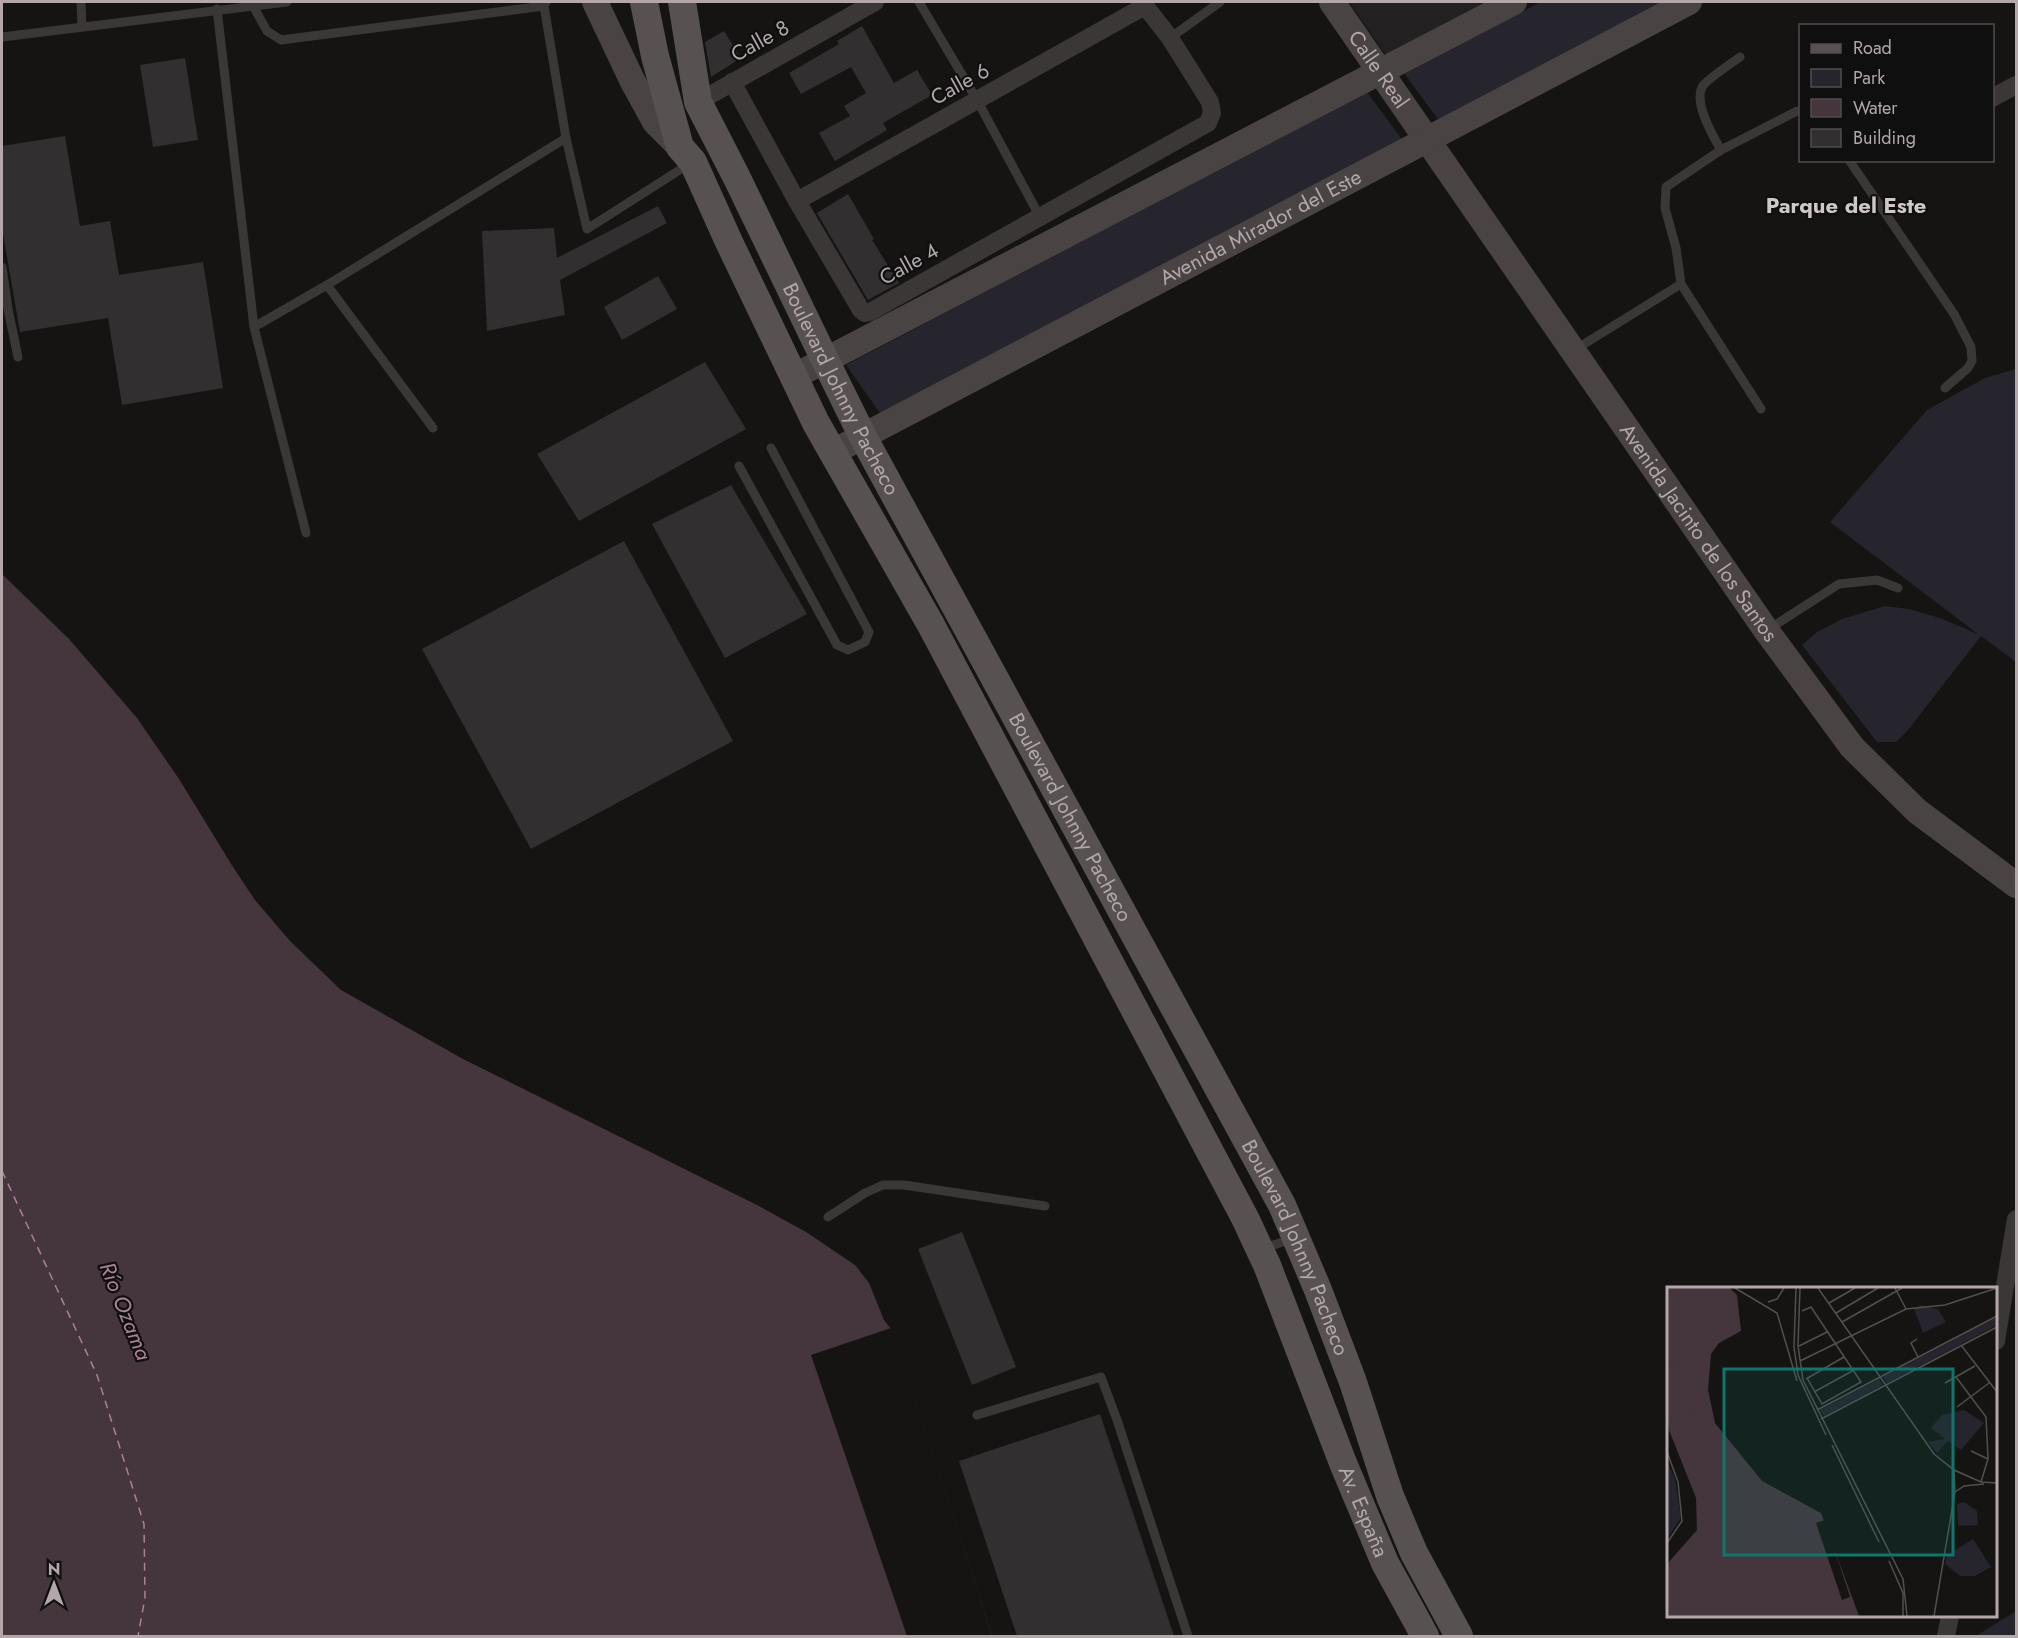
<svg xmlns="http://www.w3.org/2000/svg" width="2018" height="1638" font-family="Jost,sans-serif">
	<style>
		.built { fill: #222020 }
		.green { fill: #26242c }
		.water { fill: #45353d }
		.pier { fill: #151413 }
		.lines { fill: none; stroke-linecap: round; stroke-linejoin: round }
		.ferry { stroke: #ab8294; stroke-width: 1.5; stroke-dasharray: 8 6; stroke-linecap: butt }
		.building { fill: #312f2f }
		.lane { stroke: #3b3737; stroke-width: 9 }
		.street { stroke: #3b3737; stroke-width: 18 }
		.secondary { stroke: #494344; stroke-width: 26 }
		.primary { stroke: #585152; stroke-width: 28 }
		.labels { text-anchor: middle; dominant-baseline: central; stroke-width: 4.5; stroke-linejoin: round; paint-order: stroke }
		.street-label { font-size: 21px; fill: #b3a7aa; stroke: #100f0f }
		.neighbourhood-label { font-size: 22px; font-weight: bold; fill: #d0c7c9; stroke: #100f0f }
		.water-label { font-size: 22px; font-style: italic; fill: #ab8294; stroke: #100f0f }
		.inset-river { fill: none; stroke: #45353d; stroke-width: 3 }
		.inset-road { fill: none; stroke: #544f4f; stroke-width: 1.5 }
		.view { fill: #0f766e; fill-opacity: 0.15; stroke: #0f766e; stroke-width: 3 }
		.inset-edge { fill: none; stroke: #b3a7aa; stroke-width: 3 }
	</style>
	<rect width="100%" height="100%" fill="#151413"/>
	<!-- built -->
	<polygon class="built" points="1349,2 1503,2 1390,61"/>
	<!-- green -->
	<g class="green">
		<polygon points="1541,2 1672,2 1443,126 1404,73"/>
		<polygon points="1367,92 1406,145 882,416 846,365"/>
		<polygon points="2016,369 2016,662 1981,636 1908,730 1896,742 1877,742 1802,645 1817,632 1842,619 1885,606 1909,609 1940,618 1978,634 1830,522 1927,410 1985,378"/>
		<polygon points="2016,1611 2016,1636 1976,1636"/>
	</g>
	<!-- water -->
	<polygon class="water" points="2,574 69,639 137,718 179,779 233,867 255,900 290,941 341,990 463,1059 759,1206 806,1232 855,1265 869,1283 884,1320 891,1329 992,1636 2,1636"/>
	<!-- pier -->
	<polygon class="pier" points="891,1328 992,1636 907,1636 811,1355"/>
	<g class="lines">
		<!-- ferry -->
		<polyline class="ferry" points="2,1171 97,1375 144,1524 145,1598 138,1636"/>
	</g>
	<!-- building -->
	<g class="building">
		<polygon points="862,26 894,83 917,70 932,95 883,123 887,130 835,161 819,133 850,116 844,106 866,93 851,67 801,94 789,73 839,44 837,41"/>
		<polygon points="724,31 741,58 711,77 705,42"/>
		<polygon points="185,58 198,140 153,147 140,65"/>
		<polygon points="65,136 80,226 110,221 119,275 203,262 223,388 122,405 108,318 20,332 2,228 2,146"/>
		<polygon points="848,194 874,239 872,240 899,283 868,300 817,213"/>
		<polygon points="658,206 667,223 560,280 565,315 487,331 482,231 554,228 557,258"/>
		<polygon points="658,276 677,309 622,340 604,307"/>
		<polygon points="705,362 746,429 579,521 537,454"/>
		<polygon points="731,485 807,614 725,658 652,524"/>
		<polygon points="624,541 733,741 531,849 422,649"/>
		<polygon points="962,1232 1016,1367 972,1385 918,1249"/>
		<polygon points="1100,1414 1174,1636 1017,1636 959,1461"/>
	</g>
	<g class="lines">
		<!-- lane -->
		<g class="lane">
			<polyline points="81,2 82,27"/>
			<polyline points="919,2 977,100 1040,217"/>
			<polyline points="253,6 267,31 281,40 544,6"/>
			<polyline points="217,9 254,327 306,533"/>
			<polyline points="2,37 287,2"/>
			<polyline points="1170,38 1220,2"/>
			<polyline points="566,138 587,229 689,164"/>
			<polyline points="1721,150 1797,111 1800,111"/>
			<polyline points="1849,160 1954,314 1971,347 1972,361 1968,368 1945,388"/>
			<polyline points="2,267 8,309 18,357"/>
			<polyline points="1681,284 1761,409"/>
			<polyline points="327,285 433,428"/>
			<polyline points="254,327 327,285 566,138 544,6 546,2"/>
			<path d="M 1576,349 L 1681,284 L 1676,248 L 1665,208 L 1666,187 L 1721,150 C 1713,136 1694,104 1702,87 C 1706,80 1732,63 1740,57"/>
			<polyline points="739,466 837,645 848,650 865,642 869,632 771,448"/>
			<polyline points="1769,629 1839,584 1877,580 1898,588"/>
			<polyline points="828,1217 865,1193 883,1185 904,1185 1045,1206"/>
			<polyline points="1262,1249 1294,1238"/>
			<polyline points="977,1415 1101,1377 1117,1420 1188,1636"/>
		</g>
		<!-- street -->
		<g class="street">
			<polyline points="732,82 797,201 861,310 865,313 870,312 1208,123 1212,113 1210,102 1170,38 1142,2"/>
			<polyline points="1992,98 2016,85"/>
			<polyline points="698,102 875,2"/>
			<polyline points="797,201 1145,6"/>
			<polyline points="1996,1341 2016,1219"/>
			<polyline points="1946,1636 1950,1616"/>
		</g>
		<!-- secondary -->
		<g class="secondary">
			<polyline points="595,2 632,80 655,122 680,147"/>
			<path id="s1" d="M 1332,2 L 1766,630 L 1852,747 L 1917,811 L 2016,885"/>
			<polyline points="795,376 1514,2"/>
			<path id="s2" d="M 833,452 L 1689,2"/>
		</g>
		<!-- primary -->
		<g class="primary">
			<path id="s3" d="M 644,2 L 655,56 L 680,147 L 693,162 L 729,242 L 816,423 L 931,625 L 1245,1218 L 1267,1265 L 1343,1463 L 1385,1563 L 1425,1636"/>
			<path id="s4" d="M 682,2 L 698,102 L 737,178 L 825,360 L 863,437 L 1282,1205 L 1318,1290 L 1353,1382 L 1390,1496 L 1414,1553 L 1459,1636"/>
		</g>
	</g>
	<g class="labels">
		<!-- street labels -->
		<g class="street-label">
			<text transform="translate(760 41) rotate(-29)">Calle 8</text>
			<text stroke="none"><textPath href="#s1" startOffset="82">Calle Real</textPath></text>
			<text transform="translate(960 84) rotate(-29)">Calle 6</text>
			<text stroke="none"><textPath href="#s2" startOffset="483">Avenida Mirador del Este</textPath></text>
			<text transform="translate(909 264) rotate(-29)">Calle 4</text>
			<text stroke="none"><textPath href="#s4" startOffset="422">Boulevard Johnny Pacheco</textPath></text>
			<text stroke="none"><textPath href="#s1" startOffset="645">Avenida Jacinto de los Santos</textPath></text>
			<text stroke="none"><textPath href="#s4" startOffset="908">Boulevard Johnny Pacheco</textPath></text>
			<text stroke="none"><textPath href="#s4" startOffset="1394">Boulevard Johnny Pacheco</textPath></text>
			<text stroke="none"><textPath href="#s3" startOffset="1678">Av. España</textPath></text>
		</g>
		<!-- neighbourhood labels -->
		<g class="neighbourhood-label">
			<text x="1846" y="205">Parque del Este</text>
		</g>
		<!-- water labels -->
		<g class="water-label">
			<text transform="translate(126 1311) rotate(68)">Río Ozama</text>
		</g>
	</g>
	<!-- overview -->
	<g transform="translate(1667 1287)">
		<rect width="330" height="330" fill="#151413"/>
		<path d="M 254,18 L 271,22 L 279,35 L 256,46 L 247,22 ZM 330,30 L 330,38 L 272,69 L 220,96 L 216,90 ZM 212,92 L 216,98 L 157,129 L 153,123 ZM 297,123 L 317,136 L 294,163 L 281,154 L 270,166 L 261,155 L 278,152 L 264,141 L 275,128 ZM 0,174 L 8,192 L 14,231 L 0,252 ZM 297,215 L 310,224 L 311,238 L 291,239 L 290,217 ZM 306,252 L 324,280 L 308,289 L 293,289 L 278,277 L 280,268 Z" fill="#26242c"/>
		<path d="M 0,1 L 63,1 L 70,8 L 74,44 L 52,56 L 44,67 L 41,103 L 48,136 L 95,194 L 154,226 L 192,329 L 0,329 L 0,277 L 30,243 L 29,211 L 2,143 L 0,127 Z" fill="#45353d"/>
		<path d="M 158,233 L 183,310 L 175,313 L 149,236 Z" fill="#151413"/>
		<path class="inset-river" d="M 0,75 L 12,76 L 30,153 L 73,255 L 71,274 L 62,294 L 30,329"/>
		<path class="inset-road" d="M 68,1 L 110,26 L 130,94M 129,1 L 127,60 L 131,88 L 159,148M 133,1 L 131,59 L 136,93 L 236,292 L 240,329M 151,1 L 267,167 L 287,183 L 314,195 L 330,196M 228,1 L 239,22M 101,15 L 110,12 L 117,1M 162,16 L 188,1M 135,24 L 144,20 L 194,95 L 155,117 L 140,91M 169,26 L 211,1M 175,35 L 235,1M 250,52 L 244,56 L 251,70M 294,58 L 330,105M 132,59 L 160,45M 133,74 L 239,22 L 278,18 L 330,1M 289,90 L 319,130 L 321,172 L 314,195M 139,92 L 177,70M 278,96 L 308,79M 147,105 L 187,83M 290,120 L 322,96M 150,123 L 330,29M 154,132 L 330,40M 165,158 L 212,255M 304,164 L 321,172M 0,165 L 11,195 L 15,234 L 0,256M 288,205 L 297,199 L 317,197M 222,274 L 236,306 L 236,329M 267,329 L 288,205 L 287,183"/>
		<path class="view" d="M 57,82 L 286,82 L 286,268 L 57,268 Z"/>
		<rect width="330" height="330" class="inset-edge"/>
	</g>
	<!-- border -->
	<rect width="2018" height="1638" fill="none" stroke="#b3a7aa" stroke-width="6"/>
	<!-- legend -->
	<rect x="1799" y="24" width="195" height="138" fill="#100f0f" stroke="#514c4d" stroke-width="1.5"/>
	<rect x="1811" y="44" width="30" height="9" fill="#585152" stroke="#514c4d" stroke-width="1.5"/>
	<text x="1853" y="54" font-size="18" fill="#b3a7aa">Road</text>
	<rect x="1811" y="69" width="30" height="18" fill="#26242c" stroke="#514c4d" stroke-width="1.5"/>
	<text x="1853" y="84" font-size="18" fill="#b3a7aa">Park</text>
	<rect x="1811" y="99" width="30" height="18" fill="#45353d" stroke="#514c4d" stroke-width="1.5"/>
	<text x="1853" y="114" font-size="18" fill="#b3a7aa">Water</text>
	<rect x="1811" y="129" width="30" height="18" fill="#312f2f" stroke="#514c4d" stroke-width="1.5"/>
	<text x="1853" y="144" font-size="18" fill="#b3a7aa">Building</text>
	<!-- north arrow -->
	<g transform="translate(54 1584)" stroke="#100f0f" stroke-width="4.5" paint-order="stroke">
	<path d="M0-4.5L10 22L0 15L-10 22Z" fill="#b3a7aa"/>
	<text y="-9" font-size="16" font-weight="bold" text-anchor="middle" fill="#b3a7aa">N</text>
	</g>
</svg>
